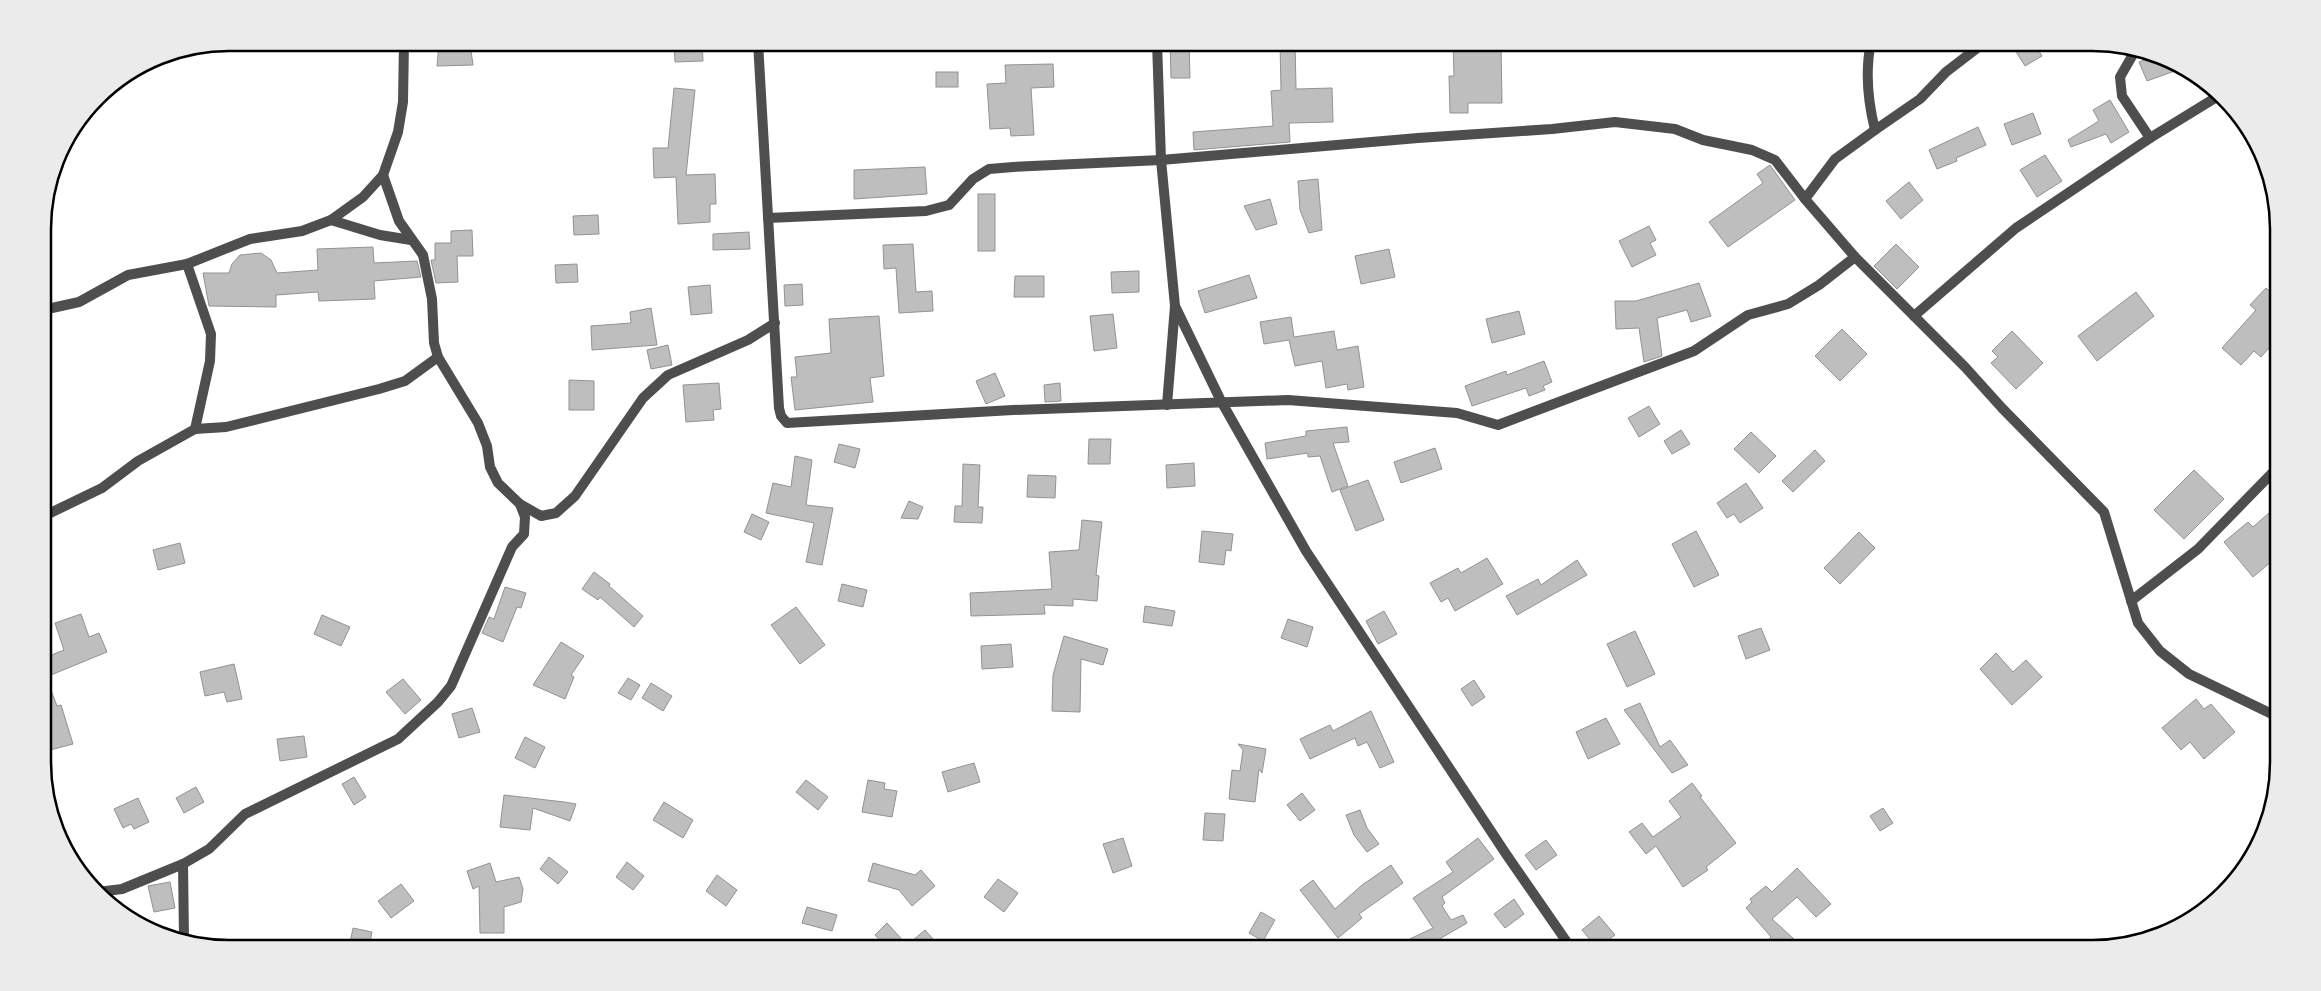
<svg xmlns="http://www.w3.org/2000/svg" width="2321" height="991" font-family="Arial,sans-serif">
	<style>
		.building { fill: #bebebe; stroke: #929292 }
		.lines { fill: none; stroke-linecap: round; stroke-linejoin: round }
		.street { stroke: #4e4e4e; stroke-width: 10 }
		.rim { fill: none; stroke: #000; stroke-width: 2.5 }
	</style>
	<rect width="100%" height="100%" fill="#fff"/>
	<!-- building -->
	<g class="building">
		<polygon points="674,42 702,42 703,61 675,62"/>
		<polygon points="1170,42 1189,42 1190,78 1171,78"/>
		<polygon points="1280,42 1295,42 1296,89 1332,88 1333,122 1289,123 1290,142 1194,150 1193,132 1273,126 1271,91 1281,90"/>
		<polygon points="1453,42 1481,42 1481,45 1501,44 1502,103 1468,103 1468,113 1450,113 1449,76 1454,76"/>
		<polygon points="2010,42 2033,42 2042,56 2025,66"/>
		<polygon points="470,43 473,65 437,66 439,44"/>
		<polygon points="2157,55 2163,57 2183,68 2147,81 2139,62"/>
		<polygon points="1053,64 1054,87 1031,88 1034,135 1011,136 1010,128 990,129 987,84 1006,83 1005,65"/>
		<rect x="936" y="72" width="22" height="15"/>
		<polygon points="674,88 695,90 686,175 715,174 716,204 710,204 710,222 678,224 676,177 654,178 653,148 668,148"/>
		<polygon points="2110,100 2129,132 2111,143 2106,134 2071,147 2068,140 2099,121 2093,110"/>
		<polygon points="2033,113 2041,134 2012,145 2004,124"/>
		<polygon points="1978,127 1986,145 1956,158 1957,161 1937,169 1929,150"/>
		<polygon points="2045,155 2062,181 2037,197 2020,170"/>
		<polygon points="1770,165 1795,200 1728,247 1709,222 1763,183 1757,174"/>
		<polygon points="925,167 927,194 854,199 854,170"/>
		<polygon points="1318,179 1322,230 1309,233 1300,210 1298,181"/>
		<polygon points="1909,182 1923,200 1901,219 1886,201"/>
		<rect x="978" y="194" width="17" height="57"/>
		<polygon points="1270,199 1277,224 1256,230 1244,206"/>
		<polygon points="598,215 599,234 574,235 573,216"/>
		<polygon points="1649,226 1656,240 1650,243 1656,255 1632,267 1619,241"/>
		<polygon points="472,230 473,256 457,256 458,282 436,283 431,260 435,260 435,243 451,243 451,231"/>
		<polygon points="749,232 750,249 713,250 713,234"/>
		<polygon points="913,244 916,292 932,291 933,311 899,313 896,268 884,269 883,245"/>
		<polygon points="1896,244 1919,267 1897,289 1874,266"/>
		<polygon points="373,247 374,263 417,261 421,277 374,281 375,299 319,301 318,292 276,295 276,307 209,306 203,273 229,273 232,264 240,255 261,253 271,260 277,273 318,270 317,249"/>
		<polygon points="1389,249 1395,277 1361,284 1355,256"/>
		<polygon points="577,264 578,282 556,283 555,265"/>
		<polygon points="1139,271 1139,292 1112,293 1111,272"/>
		<polygon points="1249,275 1257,298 1205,313 1198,291"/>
		<polygon points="1015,276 1044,276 1044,297 1014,297"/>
		<polygon points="1699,283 1711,316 1691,322 1687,310 1657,318 1662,356 1644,362 1639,328 1616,329 1615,301 1636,301"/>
		<polygon points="802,284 803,305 785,306 784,285"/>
		<polygon points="710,285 712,313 691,315 688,287"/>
		<polygon points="2266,288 2277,298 2277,339 2261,357 2254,351 2241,365 2222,348 2256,310 2250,305"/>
		<polygon points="2136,292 2154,316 2097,361 2078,336"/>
		<polygon points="651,308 657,345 592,350 591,326 631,323 630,312"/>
		<polygon points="1519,311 1525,334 1492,343 1486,319"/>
		<polygon points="1113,314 1117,348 1094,351 1090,316"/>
		<polygon points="879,316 884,376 870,378 873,402 795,410 791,377 797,377 795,357 831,353 829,319"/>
		<polygon points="1291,317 1294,337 1334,331 1337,350 1358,346 1364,387 1348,390 1347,384 1326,388 1322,361 1295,366 1289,340 1264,344 1260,322"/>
		<polygon points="1842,329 1867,354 1840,381 1815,356"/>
		<polygon points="2012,331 2043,363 2016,389 1991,363 1998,357 1992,351"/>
		<polygon points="668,345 672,365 651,369 647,350"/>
		<polygon points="1544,361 1552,382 1543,386 1545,390 1529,396 1526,388 1472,406 1465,386 1506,371 1507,375"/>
		<polygon points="995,373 1005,396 986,404 976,381"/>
		<polygon points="569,380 594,381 594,410 569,410"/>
		<polygon points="719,383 721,409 713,410 714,420 686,422 683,385"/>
		<polygon points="1060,383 1061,401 1045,402 1044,385"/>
		<polygon points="1649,406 1660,424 1639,437 1628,418"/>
		<polygon points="1347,427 1349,442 1333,443 1348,486 1332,492 1320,456 1308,457 1308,453 1267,459 1265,443 1306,436 1306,431"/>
		<polygon points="1681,430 1690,444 1672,454 1664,441"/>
		<polygon points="1751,432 1776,456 1759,473 1734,449"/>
		<polygon points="1089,439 1111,439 1110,464 1088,464"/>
		<polygon points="839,444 860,449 855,468 834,462"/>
		<polygon points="1435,448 1442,469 1401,483 1394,462"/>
		<polygon points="1815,450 1825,461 1793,492 1782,481"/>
		<polygon points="795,456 812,460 806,505 833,508 822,565 806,562 814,523 766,513 773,483 791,487"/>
		<polygon points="1194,463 1195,486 1167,488 1166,465"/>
		<polygon points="963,464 980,465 978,507 983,507 982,523 954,522 955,506 962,506"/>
		<polygon points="2194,470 2224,499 2184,539 2154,510"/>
		<polygon points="1028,475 1056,476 1055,498 1027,497"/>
		<polygon points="1368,480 1384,520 1356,531 1340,490"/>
		<polygon points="1746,483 1763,508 1740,523 1734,514 1727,518 1717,503"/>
		<polygon points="909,501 923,507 918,519 901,518"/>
		<polygon points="2278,505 2278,556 2253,577 2224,542 2248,522 2253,527"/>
		<polygon points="752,514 769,522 761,540 744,532"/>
		<polygon points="1082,520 1102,522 1096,575 1099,576 1097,601 1073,599 1073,606 1044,605 1045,614 971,616 970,593 1052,589 1049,552 1079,550"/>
		<polygon points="1202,531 1233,534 1231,551 1226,550 1224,565 1199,562"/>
		<polygon points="1696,531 1719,575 1694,587 1672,544"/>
		<polygon points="1859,532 1875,548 1840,584 1824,568"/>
		<polygon points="180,543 185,563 158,570 153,550"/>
		<polygon points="1487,558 1503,584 1455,611 1448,598 1441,602 1430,583 1458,568 1461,573"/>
		<polygon points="1577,560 1587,575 1517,615 1506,596 1538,579 1541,585"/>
		<polygon points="594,572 610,584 609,586 643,616 634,627 600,597 598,600 582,589"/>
		<polygon points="842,584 867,590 863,607 838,601"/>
		<polygon points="505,587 526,593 521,608 517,607 503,642 482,633 489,617 494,619"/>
		<polygon points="1145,606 1175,611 1172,626 1143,622"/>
		<polygon points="796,607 825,645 800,664 771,625"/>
		<polygon points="1384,611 1397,634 1378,644 1366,621"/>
		<polygon points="81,614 89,637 99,633 107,652 46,677 57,706 61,705 73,744 50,750 44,730 44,658 64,650 55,623"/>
		<polygon points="322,615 350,627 341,646 314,634"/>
		<polygon points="1288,619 1313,627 1307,647 1281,638"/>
		<polygon points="1761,628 1770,650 1746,659 1738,636"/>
		<polygon points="1635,631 1655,674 1627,687 1607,644"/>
		<polygon points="1064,636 1108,649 1103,665 1081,659 1080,712 1052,711 1053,675"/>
		<polygon points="561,642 584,656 571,675 574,677 565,699 533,685"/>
		<polygon points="1011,644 1013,667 982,669 981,646"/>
		<polygon points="1996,653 2013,672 2026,660 2042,677 2012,705 1980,669"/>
		<polygon points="234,664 242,699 227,702 224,692 205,696 200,672"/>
		<polygon points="628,678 640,685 631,700 618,693"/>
		<polygon points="403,679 421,700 405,714 386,692"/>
		<polygon points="1474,680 1485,697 1472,706 1461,689"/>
		<polygon points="651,683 672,696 663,711 642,698"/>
		<polygon points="2196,699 2204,709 2211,704 2235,732 2204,759 2190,742 2181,750 2162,728"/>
		<polygon points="1640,703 1660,747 1670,740 1688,765 1672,773 1624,710"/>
		<polygon points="472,708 480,732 459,738 452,714"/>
		<polygon points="1371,711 1394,762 1380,768 1367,742 1358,746 1355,738 1310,759 1300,739 1330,725 1333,731"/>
		<polygon points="1606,718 1620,744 1588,759 1576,732"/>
		<polygon points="304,736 307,757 280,761 277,739"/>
		<polygon points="525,737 545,747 535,768 515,758"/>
		<polygon points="1238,744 1266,749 1262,773 1259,769 1255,802 1229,799 1232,770 1240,771 1243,750"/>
		<polygon points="974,763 980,782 948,792 942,772"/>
		<polygon points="354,777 366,797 354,805 342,784"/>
		<polygon points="806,780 828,797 818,810 796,792"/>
		<polygon points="868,780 885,783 884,789 897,791 892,817 862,812"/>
		<polygon points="1692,783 1702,796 1700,797 1736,843 1706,867 1708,870 1683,887 1656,846 1646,854 1629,832 1642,823 1653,837 1681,817 1669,801"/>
		<polygon points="196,787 204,802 184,813 176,798"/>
		<polygon points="1302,793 1315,810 1300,821 1287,805"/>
		<polygon points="504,795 564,802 576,804 570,821 533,808 530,830 500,827"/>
		<polygon points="138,798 149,822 134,829 131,824 123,828 114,809"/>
		<polygon points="664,802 693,820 683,838 653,820"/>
		<polygon points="1883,808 1893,823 1880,831 1870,816"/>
		<polygon points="1360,810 1367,828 1379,844 1367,852 1354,835 1346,815"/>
		<polygon points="1205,813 1225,814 1223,841 1203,840"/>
		<polygon points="1123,838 1132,866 1113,873 1103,844"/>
		<polygon points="1478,838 1494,859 1442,897 1445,903 1442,906 1451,920 1463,915 1467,923 1424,948 1399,948 1397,945 1433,928 1413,898 1453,872 1446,862"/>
		<polygon points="1546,840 1557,855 1536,870 1525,855"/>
		<polygon points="549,857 568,872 558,884 540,869"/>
		<polygon points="627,862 644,876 633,890 616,877"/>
		<polygon points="490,863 496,882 519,877 523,889 521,902 504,907 504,933 480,933 479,886 473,889 467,871"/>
		<polygon points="873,863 915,875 921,870 935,886 912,906 899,890 868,881"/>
		<polygon points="1391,865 1403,883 1359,914 1362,918 1338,938 1300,890 1313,880 1335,909 1362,885"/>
		<polygon points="1797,868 1831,904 1816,917 1797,897 1772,919 1794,939 1785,948 1775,948 1767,941 1771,937 1746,908 1752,902 1750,899 1766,886 1772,892"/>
		<polygon points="717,875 737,890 726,906 706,891"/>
		<polygon points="998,879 1018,893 1004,912 984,897"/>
		<polygon points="170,882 175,908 154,912 148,886"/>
		<polygon points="401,884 414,901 391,918 378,901"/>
		<polygon points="1514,899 1524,914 1505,928 1494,914"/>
		<polygon points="807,907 837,915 832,931 802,923"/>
		<polygon points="1261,912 1275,920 1263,941 1249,933"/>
		<polygon points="1599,916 1615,935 1597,948 1582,930"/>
		<polygon points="887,923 907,945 925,930 941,948 887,948 875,935"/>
		<polygon points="353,928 372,932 369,948 349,948"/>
	</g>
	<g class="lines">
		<!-- street -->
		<g class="street">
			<polyline points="758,42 779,408 781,416 787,423 1013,410 1288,400 1457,413 1498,425 1694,351 1748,315 1788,304 1819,285 1855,257"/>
			<polyline points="1157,42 1161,160 1175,306 1167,405"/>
			<path d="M 1871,42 C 1865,71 1868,102 1875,130 L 1835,159 L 1805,199 L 1855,257 L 1965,367 L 2002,408 L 2104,512 L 2138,623 L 2160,651 L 2189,674 L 2278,717"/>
			<polyline points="2135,51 2120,77 2122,96 2150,138"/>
			<polyline points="1875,130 1920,99 1946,72 1985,42"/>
			<polyline points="768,218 926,211 949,205 973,179 989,169 1013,167 1161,160 1418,138 1552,129 1615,122 1675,129 1703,140 1752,150 1775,160 1805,199"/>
			<polyline points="331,220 380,235 411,240"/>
			<polyline points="1175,306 1221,401 1306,551 1506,854 1571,948"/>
			<polyline points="43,310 79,302 128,275 187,264 250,239 302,231 331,220 363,197 383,175 398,132 403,102 404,42"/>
			<polyline points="1914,316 2016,228 2150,138 2220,95"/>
			<polyline points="195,429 226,427 379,389 405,381 438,357"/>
			<polyline points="520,504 541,516 556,513 575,496 643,398 668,375 748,340 775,323"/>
			<polyline points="44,516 102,488 138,461 195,429 210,361 211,334 187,264"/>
			<polyline points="2131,601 2198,549 2278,467"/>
			<polyline points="183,864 184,940"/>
			<polyline points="98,892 122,889 183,864 209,849 245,814 398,739 438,702 451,686 512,547 524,534 525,517 520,504 498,483 490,467 487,446 478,423 438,357 434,343 432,299 423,255 399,221 383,175"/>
		</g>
	</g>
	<!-- crop -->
	<path d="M0 0H2321V991H0ZM229 51H2092A178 178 0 0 1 2270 229V762A178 178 0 0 1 2092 940H229A178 178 0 0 1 51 762V229A178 178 0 0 1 229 51Z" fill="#ebebeb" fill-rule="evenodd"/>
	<path class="rim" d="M229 51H2092A178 178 0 0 1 2270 229V762A178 178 0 0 1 2092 940H229A178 178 0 0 1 51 762V229A178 178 0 0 1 229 51Z"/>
</svg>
